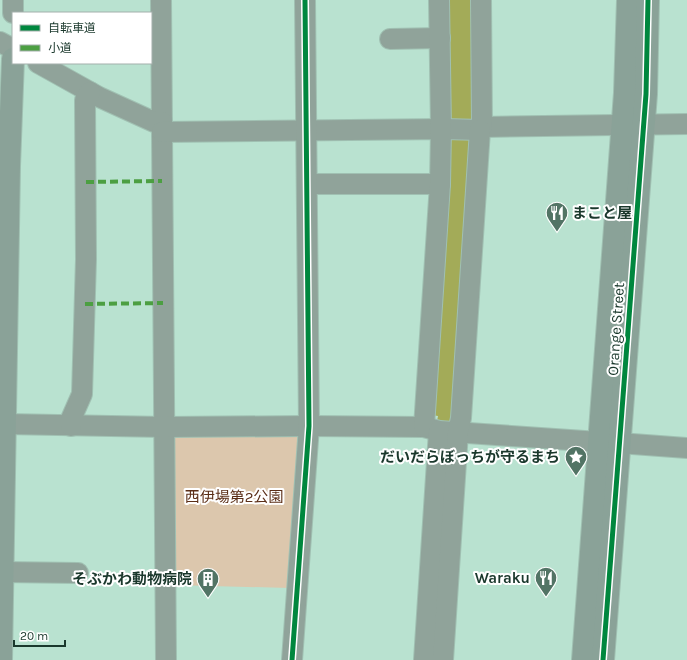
<svg xmlns="http://www.w3.org/2000/svg" width="687" height="660" font-family="Karla,'Noto Sans JP',sans-serif">
	<style>
		.green { fill: #dcc7ad }
		.water { fill: #a3ab58 }
		.lines { fill: none; stroke-linecap: round; stroke-linejoin: round }
		.street-casing { stroke: #a0c0b2; stroke-width: 22 }
		.secondary-casing { stroke: #a0c0b2; stroke-width: 24 }
		.street { stroke: #90a39a; stroke-width: 20 }
		.secondary { stroke: #8aa298; stroke-width: 22 }
		.quiet { stroke: #4c9f42; stroke-width: 4; stroke-dasharray: 8 4; stroke-linecap: butt }
		.cycleway-casing { stroke: #fff; stroke-width: 8 }
		.cycleway { stroke: #00873e; stroke-width: 5 }
		.labels { text-anchor: middle; dominant-baseline: central; stroke-width: 4; stroke-linejoin: round; paint-order: stroke }
		.poi-label { font-size: 15px; font-weight: bold; fill: #1a382c; stroke: #fff; text-anchor: end }
		.street-label { font-size: 15px; fill: #1a382c; stroke: #fff }
		.park-label { font-size: 15px; fill: #5b2e17; stroke: #fff }
	</style>
	<rect width="100%" height="100%" fill="#b9e2d0"/>
	<!-- green -->
	<polygon class="green" points="295,433 300,438 290,588 173,585 172,440 177,435"/>
	<!-- water -->
	<polygon class="water" points="447,0 474,0 475,120 455,422 437,421 438,416 432,415"/>
	<g class="lines">
		<!-- street casing -->
		<g class="street-casing">
			<g id="street">
				<polyline points="161,0 166,660"/>
				<polyline points="13,13 13,0"/>
				<polyline points="390,39 440,38"/>
				<polyline points="0,42 13,49"/>
				<polyline points="38,63 99,97 154,122 162,122"/>
				<polyline points="482,127 687,124"/>
				<polyline points="162,132 445,129 480,130 482,127 481,0"/>
				<polyline points="307,184 440,184"/>
				<polyline points="5,424 164,427 309,426 424,427 439,431 599,442"/>
				<polyline points="71,426 71,419 82,394 86,259 85,100 90,92"/>
				<polyline points="424,427 440,184 441,129 439,0"/>
				<polyline points="619,443 687,448"/>
				<polyline points="2,572 78,573"/>
				<polyline points="292,660 309,426 305,0"/>
				<polyline points="424,660 439,431"/>
				<polyline points="443,660 458,432 461,418 480,130"/>
			</g>
		</g>
		<!-- secondary casing -->
		<g class="secondary-casing">
			<g id="secondary">
				<polyline points="1,660 9,166 13,59"/>
				<polyline points="583,660 625,93 628,0"/>
				<polyline points="603,660 646,94 648,0"/>
			</g>
		</g>
		<!-- street -->
		<use href="#street" class="street"/>
		<!-- secondary -->
		<use href="#secondary" class="secondary"/>
		<!-- quiet -->
		<g class="quiet">
			<polyline points="86,182 162,181"/>
			<polyline points="85,304 163,303"/>
		</g>
		<!-- cycleway casing -->
		<g class="cycleway-casing">
			<g id="cycleway">
				<polyline points="292,660 309,426 305,0"/>
				<polyline points="603,660 646,94 648,0"/>
			</g>
		</g>
		<!-- cycleway -->
		<use href="#cycleway" class="cycleway"/>
	</g>
	<!-- icons -->
	<defs>
		<g id="restaurant-pin" transform="scale(1.15)"><path d="M0 17L-7.5 6A9.5 9.5 0 1 1 7.5 6Z" fill="#527465" stroke="#fff"/><path d="M-5-6h1v4h1v-4h1v4h1v-4h1v5L-1.5 .5V6h-2V.5L-5-1ZM5-6V6H3V1.5H1.5Q1.5-4 5-6Z" fill="#fff"/></g>
		<g id="sight-pin" transform="scale(1.15)"><path d="M0 17L-7.5 6A9.5 9.5 0 1 1 7.5 6Z" fill="#527465" stroke="#fff"/><path d="M0-6L1.8-2.2L6-1.7L2.9 1.2L3.7 5.4L0 3.3L-3.7 5.4L-2.9 1.2L-6-1.7L-1.8-2.2Z" fill="#fff"/></g>
		<g id="building-pin" transform="scale(1.15)"><path d="M0 17L-7.5 6A9.5 9.5 0 1 1 7.5 6Z" fill="#527465" stroke="#fff"/><path d="M-4-6H4V6H1V3H-1V6H-4ZM-2.5-4.3h1.7v1.8h-1.7ZM.8-4.3h1.7v1.8H.8ZM-2.5-1h1.7V.8h-1.7ZM.8-1h1.7V.8H.8Z" fill="#fff"/></g>
	</defs>
	<g fill-rule="evenodd">
		<use href="#restaurant-pin" x="557" y="213"/>
		<use href="#sight-pin" x="576" y="457"/>
		<use href="#restaurant-pin" x="546" y="578"/>
		<use href="#building-pin" x="208" y="579"/>
	</g>
	<g class="labels">
		<!-- poi labels -->
		<g class="poi-label">
			<text x="572" y="213" text-anchor="start">まこと屋</text>
			<text x="560" y="457">だいだらぼっちが守るまち</text>
			<text x="530" y="578">Waraku</text>
			<text x="192" y="579">そぶかわ動物病院</text>
		</g>
		<!-- street labels -->
		<g class="street-label">
			<text transform="translate(616 329) rotate(-86)">Orange Street</text>
		</g>
		<!-- park labels -->
		<g class="park-label">
			<text x="234" y="497">西伊場第2公園</text>
		</g>
	</g>
	<!-- legend -->
	<rect x="12" y="12" width="140" height="52" fill="#ffffff" stroke="#a3afab"/>
	<rect x="20" y="25" width="20" height="6" fill="#00873e" stroke="#a3afab"/>
	<text x="48" y="32" font-size="12" fill="#1a382c">自転車道</text>
	<rect x="20" y="45" width="20" height="6" fill="#4c9f42" stroke="#a3afab"/>
	<text x="48" y="52" font-size="12" fill="#1a382c">小道</text>
	<!-- scale -->
	<path d="M14 640v6h51v-6" fill="none" stroke="#1a382c" stroke-width="2"/>
	<text x="20" y="640" font-size="12" fill="#1a382c" stroke="#ffffff" stroke-width="3" paint-order="stroke">20 m</text>
</svg>
